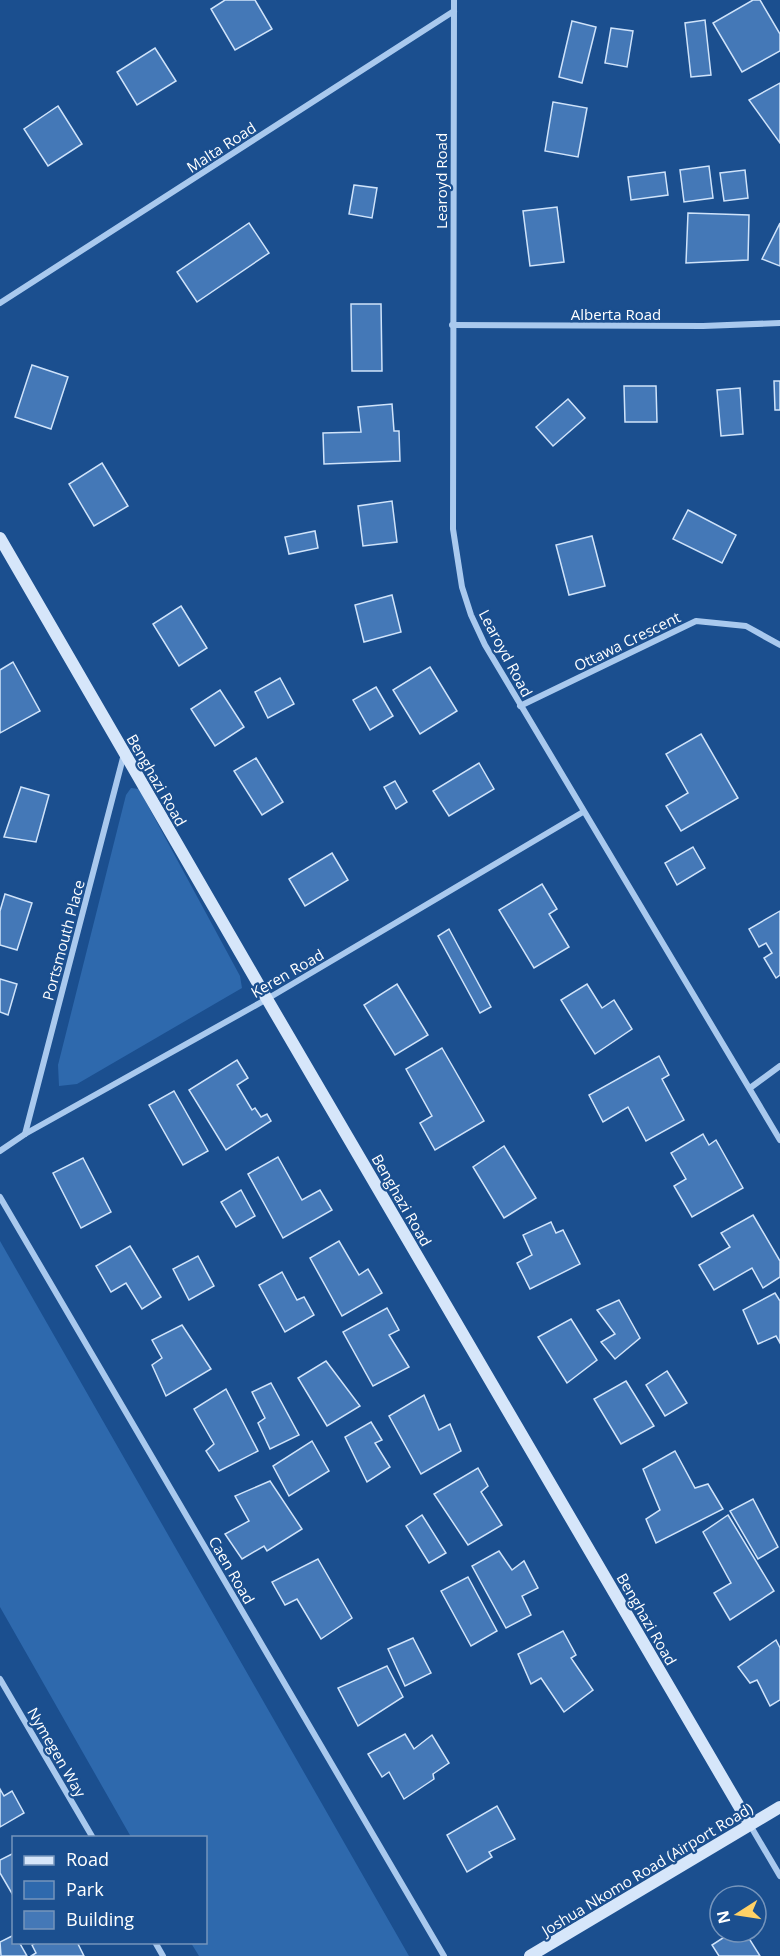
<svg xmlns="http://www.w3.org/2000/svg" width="780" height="1956" font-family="'Open Sans',sans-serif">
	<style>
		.green { fill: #2e69ad }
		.building { fill: #4478b7; stroke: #cfe3fa; stroke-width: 1.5 }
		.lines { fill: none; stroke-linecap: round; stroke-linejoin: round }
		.street { stroke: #a9c9ee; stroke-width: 6 }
		.secondary { stroke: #d6e6fa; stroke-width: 12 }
		.labels { text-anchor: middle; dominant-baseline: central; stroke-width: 4.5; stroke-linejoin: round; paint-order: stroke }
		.street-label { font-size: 15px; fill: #fff; stroke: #1b4f8f }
	</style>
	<rect width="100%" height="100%" fill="#1b4f8f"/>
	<!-- green -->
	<g class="green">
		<polygon points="131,788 139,789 147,804 240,976 242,988 77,1084 59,1086 58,1065 126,795"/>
		<polygon points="0,1241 409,1956 199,1956 191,1943 206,1942 206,1838 131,1837 0,1607"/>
	</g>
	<!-- building -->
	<g class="building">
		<polygon points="225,0 255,0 272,29 235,50 211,9"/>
		<polygon points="753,0 760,0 780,34 780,51 742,72 713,23"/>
		<polygon points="705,20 711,75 691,77 685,23"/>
		<polygon points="572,21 596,27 582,83 559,77"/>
		<polygon points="611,28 633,31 627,67 605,63"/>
		<polygon points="155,48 176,81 137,105 117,72"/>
		<polygon points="780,83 780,143 749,100"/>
		<polygon points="553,102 587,108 578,157 545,151"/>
		<polygon points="58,106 82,144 48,166 24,129"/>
		<polygon points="709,166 713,198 684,202 680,170"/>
		<polygon points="745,170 748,198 724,201 720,173"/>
		<polygon points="665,172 668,195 631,200 628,177"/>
		<polygon points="354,185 377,188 372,218 349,214"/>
		<polygon points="557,207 564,262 530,266 523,211"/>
		<polygon points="688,213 749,215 748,260 686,263"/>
		<polygon points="249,223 269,253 197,302 177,272"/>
		<polygon points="780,223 780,266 762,259"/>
		<polygon points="351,304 381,304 382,371 352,371"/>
		<polygon points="32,365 68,377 51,429 15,417"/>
		<polygon points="774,381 780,381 780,410 775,410"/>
		<polygon points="624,386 656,386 657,422 625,422"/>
		<polygon points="740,388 743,434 721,436 717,390"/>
		<polygon points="568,399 585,418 553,446 536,427"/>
		<polygon points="392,404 394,431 399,431 400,461 324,464 323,433 361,432 358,407"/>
		<polygon points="102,463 128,506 94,526 69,484"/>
		<polygon points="392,501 397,542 363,546 358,506"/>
		<polygon points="688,510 736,535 722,563 673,539"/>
		<polygon points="315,531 318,548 289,554 285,537"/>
		<polygon points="592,536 605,586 569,595 556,545"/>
		<polygon points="392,595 401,632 364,642 355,605"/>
		<polygon points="181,606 207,648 179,666 153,624"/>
		<polygon points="13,662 40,711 0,733 0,670"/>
		<polygon points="430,667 457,711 420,734 393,690"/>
		<polygon points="280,678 294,704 268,718 255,692"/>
		<polygon points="376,687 393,716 370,730 353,700"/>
		<polygon points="220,690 244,727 215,746 191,709"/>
		<polygon points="701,734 738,798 681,831 666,806 688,793 666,754"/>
		<polygon points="256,758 283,802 262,815 234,771"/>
		<polygon points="479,763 494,789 449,816 433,791"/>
		<polygon points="395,781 407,802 396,809 384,787"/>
		<polygon points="21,787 49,795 36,842 4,837"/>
		<polygon points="693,847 705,868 677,885 665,863"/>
		<polygon points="332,853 348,880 305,906 289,879"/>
		<polygon points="542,884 557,909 549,914 569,947 534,968 499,910"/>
		<polygon points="5,894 32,903 17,950 0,945 0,911"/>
		<polygon points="780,911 780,975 776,978 764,958 772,953 766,943 759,947 749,929"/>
		<polygon points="449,929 491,1007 480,1013 438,936"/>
		<polygon points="0,979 17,984 8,1015 0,1012"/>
		<polygon points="397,984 428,1035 395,1055 364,1005"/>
		<polygon points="587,984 602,1008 614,1000 632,1029 595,1054 561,1000"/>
		<polygon points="442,1048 484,1121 435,1150 420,1123 432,1116 406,1069"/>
		<polygon points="659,1056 669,1075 662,1079 684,1120 646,1141 628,1107 603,1122 589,1095"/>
		<polygon points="237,1060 248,1078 237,1085 252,1110 255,1108 261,1117 267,1114 271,1121 226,1150 189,1090"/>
		<polygon points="174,1091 208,1151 183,1165 149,1105"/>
		<polygon points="703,1134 709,1145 716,1140 743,1188 692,1217 674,1186 686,1179 671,1153"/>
		<polygon points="504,1146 536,1198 504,1218 473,1167"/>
		<polygon points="278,1157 302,1200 320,1190 332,1210 283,1238 248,1174"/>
		<polygon points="83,1158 111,1212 81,1228 53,1173"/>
		<polygon points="241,1190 255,1216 236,1227 221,1202"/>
		<polygon points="753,1215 780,1261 780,1277 763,1288 752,1268 714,1290 699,1265 730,1247 721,1233"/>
		<polygon points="551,1222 556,1233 563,1230 580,1264 530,1289 517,1263 532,1255 523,1235"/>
		<polygon points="339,1241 359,1275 368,1269 382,1293 342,1316 310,1258"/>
		<polygon points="130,1246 161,1297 142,1309 126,1283 111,1292 96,1266"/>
		<polygon points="198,1256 214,1286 189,1300 173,1269"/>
		<polygon points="282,1272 297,1300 304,1297 314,1315 285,1332 259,1285"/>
		<polygon points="775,1293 780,1301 780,1343 776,1336 758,1344 743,1310"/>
		<polygon points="619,1300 640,1338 615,1359 601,1342 615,1334 597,1310"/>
		<polygon points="387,1308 399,1330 389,1335 409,1367 373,1386 343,1332"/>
		<polygon points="571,1319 597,1360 567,1383 538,1337"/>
		<polygon points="182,1325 211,1369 166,1396 152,1365 162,1358 152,1340"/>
		<polygon points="326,1361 360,1406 327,1426 298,1378"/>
		<polygon points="667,1371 687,1403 665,1416 646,1385"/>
		<polygon points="626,1381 654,1426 621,1444 594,1399"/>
		<polygon points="271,1383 299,1435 270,1449 258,1423 265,1418 252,1392"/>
		<polygon points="226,1389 258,1451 219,1471 206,1451 214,1444 194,1409"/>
		<polygon points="424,1395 439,1430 450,1424 461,1451 421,1474 389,1416"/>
		<polygon points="371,1422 382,1440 375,1443 390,1467 367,1482 345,1437"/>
		<polygon points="312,1441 329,1471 289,1496 273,1466"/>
		<polygon points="675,1451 695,1488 708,1484 723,1509 656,1543 646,1519 660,1510 643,1469"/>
		<polygon points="478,1468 488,1486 481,1492 502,1525 468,1545 434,1494"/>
		<polygon points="270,1481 302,1529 267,1551 264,1546 242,1559 225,1534 249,1521 235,1496"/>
		<polygon points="753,1499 778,1547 758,1559 730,1511"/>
		<polygon points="422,1515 446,1553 429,1563 406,1526"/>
		<polygon points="728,1515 774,1591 730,1620 714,1593 731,1583 703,1532"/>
		<polygon points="499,1551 512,1570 524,1561 538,1588 522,1596 531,1615 506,1628 472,1566"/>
		<polygon points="318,1559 352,1618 321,1639 297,1599 285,1605 272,1582"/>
		<polygon points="468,1577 497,1631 471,1646 441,1591"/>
		<polygon points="563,1631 576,1655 571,1658 593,1690 564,1712 541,1678 531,1684 518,1654"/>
		<polygon points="413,1638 431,1673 405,1686 388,1649"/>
		<polygon points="776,1640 780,1648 780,1700 770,1706 757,1680 750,1683 738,1667"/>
		<polygon points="387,1666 403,1697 358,1726 338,1688"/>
		<polygon points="405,1734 414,1749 432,1735 449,1763 433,1774 434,1779 404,1799 389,1772 382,1777 368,1754"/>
		<polygon points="0,1789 4,1796 12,1791 24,1813 0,1827"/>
		<polygon points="497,1806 515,1839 489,1852 492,1857 467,1872 447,1835"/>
		<polygon points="14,1853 14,1897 0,1873 0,1860"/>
		<polygon points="732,1932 745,1932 760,1956 719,1956 712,1945"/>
		<polygon points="14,1935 14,1942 19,1942 27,1956 1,1956 0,1942"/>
		<polygon points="37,1942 77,1942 84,1956 31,1956 36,1953 32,1945"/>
	</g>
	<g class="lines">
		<!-- street -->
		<g class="street">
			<polyline points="454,0 453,529 462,587 471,615 485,645 780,1140"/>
			<polyline points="0,303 454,11"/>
			<polyline points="452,325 703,326 780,323"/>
			<polyline points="520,706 696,621 746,626 780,645"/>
			<polyline points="750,1088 780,1066"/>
			<polyline points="25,1134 124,754"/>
			<polyline points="0,1151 25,1134 267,999 583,812"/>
			<polyline points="0,1197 444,1956"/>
			<polyline points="0,1679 93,1838"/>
			<polyline points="750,1825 780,1876"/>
			<polyline points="155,1942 163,1956"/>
		</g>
		<!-- secondary -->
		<g class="secondary">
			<polyline points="0,538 267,999 750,1825"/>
			<polyline points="530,1956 780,1807"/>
		</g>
	</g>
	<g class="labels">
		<!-- street labels -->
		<g class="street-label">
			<text transform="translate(221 147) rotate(-33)">Malta Road</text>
			<text transform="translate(441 181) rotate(-90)">Learoyd Road</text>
			<text x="616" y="314">Alberta Road</text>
			<text transform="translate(627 641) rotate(-26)">Ottawa Crescent</text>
			<text transform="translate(506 653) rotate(62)">Learoyd Road</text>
			<text transform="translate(157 780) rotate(60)">Benghazi Road</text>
			<text transform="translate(63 940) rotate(-75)">Portsmouth Place</text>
			<text transform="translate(287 973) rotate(-30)">Keren Road</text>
			<text transform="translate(402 1200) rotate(60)">Benghazi Road</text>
			<text transform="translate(232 1570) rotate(60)">Caen Road</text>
			<text transform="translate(647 1619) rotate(60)">Benghazi Road</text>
			<text transform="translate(57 1752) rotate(60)">Nymegen Way</text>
			<text transform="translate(647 1869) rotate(-31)">Joshua Nkomo Road (Airport Road)</text>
		</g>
	</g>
	<!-- legend -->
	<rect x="12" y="1836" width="195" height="108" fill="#1b4f8f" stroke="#7695bc" stroke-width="1.5"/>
	<rect x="24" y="1856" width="30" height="9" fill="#d6e6fa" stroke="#7695bc" stroke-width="1.5"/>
	<text x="66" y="1866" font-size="18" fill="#ffffff">Road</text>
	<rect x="24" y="1881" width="30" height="18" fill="#2e69ad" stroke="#7695bc" stroke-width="1.5"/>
	<text x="66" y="1896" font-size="18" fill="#ffffff">Park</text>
	<rect x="24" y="1911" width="30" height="18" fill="#4478b7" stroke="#7695bc" stroke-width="1.5"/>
	<text x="66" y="1926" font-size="18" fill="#ffffff">Building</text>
	<!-- north arrow -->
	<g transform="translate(738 1914) rotate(258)"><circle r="28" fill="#1b4f8f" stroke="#7695bc" stroke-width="1.5"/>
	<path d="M0-4.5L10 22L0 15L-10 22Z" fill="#ffd166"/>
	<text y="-9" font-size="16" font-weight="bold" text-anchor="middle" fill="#ffffff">N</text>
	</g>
</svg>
